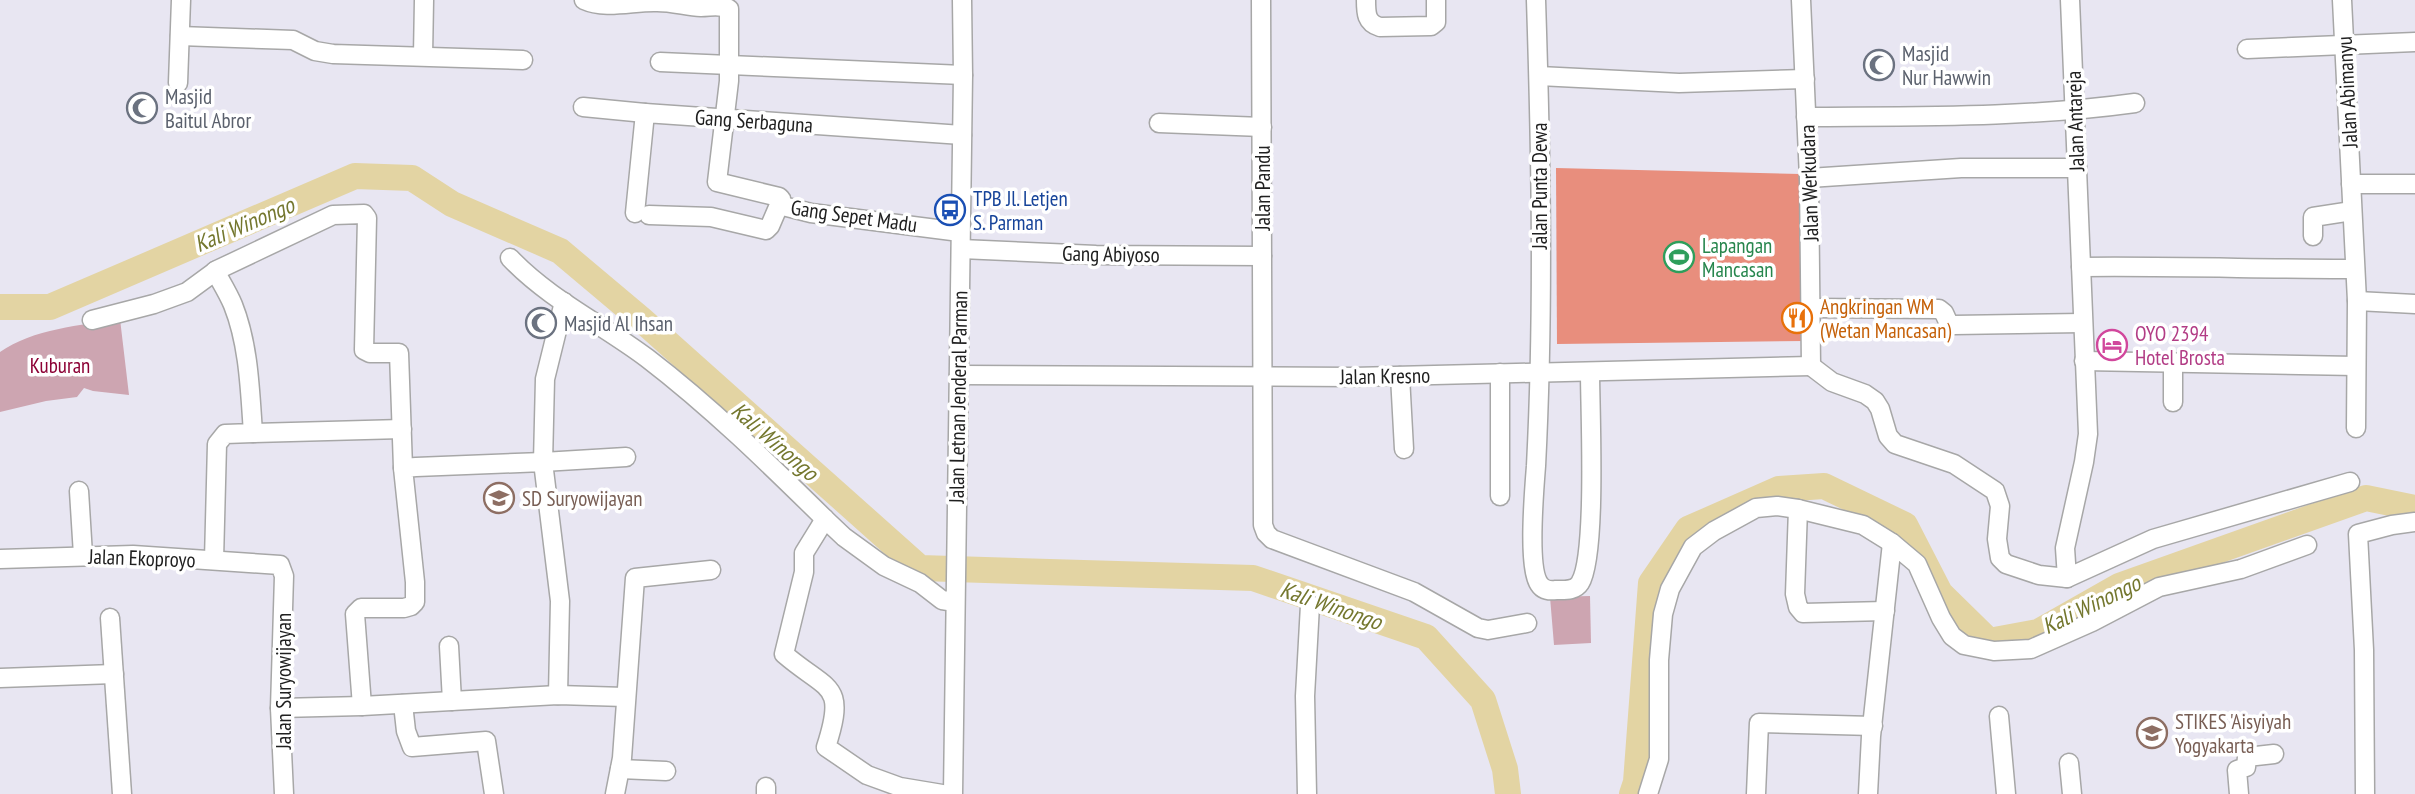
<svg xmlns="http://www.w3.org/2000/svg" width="2415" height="794" font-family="'PT Sans Narrow',sans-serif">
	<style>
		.cemetery { fill: #cda5b1 }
		.pitch { fill: #e88e7d }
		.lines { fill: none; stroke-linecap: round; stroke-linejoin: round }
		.river { stroke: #e3d4a3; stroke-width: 26 }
		.minor-casing { stroke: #a7a7a7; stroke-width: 21 }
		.minor { stroke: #fff; stroke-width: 18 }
		.labels { text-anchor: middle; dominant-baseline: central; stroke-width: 7; stroke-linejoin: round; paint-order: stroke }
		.worship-label { font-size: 21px; fill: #5b616d; stroke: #fff; text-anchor: start }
		.street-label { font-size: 21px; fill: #202020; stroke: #fff }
		.transit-label { font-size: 21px; fill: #164399; stroke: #fff; text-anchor: start }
		.leisure-label { font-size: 21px; fill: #27864d; stroke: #fff; text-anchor: start }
		.food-label { font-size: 21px; fill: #c56008; stroke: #fff; text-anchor: start }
		.hotel-label { font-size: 21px; fill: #b23c85; stroke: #fff; text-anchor: start }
		.park-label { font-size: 21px; fill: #8c0135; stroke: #fff }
		.education-label { font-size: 21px; fill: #785e54; stroke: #fff; text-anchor: start }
		.water-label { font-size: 23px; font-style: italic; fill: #74772e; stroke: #fff }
	</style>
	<rect width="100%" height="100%" fill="#e8e6f2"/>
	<!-- cemetery -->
	<g class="cemetery">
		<path d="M 120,319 L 129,395 L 93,391 L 84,388 L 77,397 L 46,401 L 0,412 L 0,352 C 33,329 81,325 120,319 Z"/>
		<polygon points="1590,596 1591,643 1554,645 1550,597"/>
	</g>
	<!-- pitch -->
	<polygon class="pitch" points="1556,168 1800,174 1804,341 1557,344"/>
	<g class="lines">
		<!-- river -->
		<g class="river">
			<polyline points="0,307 50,307 355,176 412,178 452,204 560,251 642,320 920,568 1253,578 1426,637 1483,700 1505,769 1508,794"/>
			<polyline points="1632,794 1636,782 1651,583 1688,529 1779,489 1824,486 1905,525 1940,593 1989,641 2038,632 2119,586 2366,498 2415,508"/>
		</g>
		<!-- minor casing -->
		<g class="minor-casing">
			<g id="minor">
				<path d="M 584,0 C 606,10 634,1 657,2 C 672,2 686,6 701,7 C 711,7 720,4 729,9 L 729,81 L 717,182 L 779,197 L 781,199 L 779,205 L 811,213 L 960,232"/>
				<polyline points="1261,0 1263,525 1266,533 1272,539 1414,592 1478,628 1488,630 1527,623"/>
				<path d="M 1366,0 C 1366,13 1366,23 1380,27 L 1431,26 L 1436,22 L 1436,0"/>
				<path d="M 1536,0 C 1541,155 1544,311 1536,466 C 1534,491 1528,563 1538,582 C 1542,590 1549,591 1556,590 C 1565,590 1575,591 1580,583 C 1597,556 1590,411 1590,372"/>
				<polyline points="1801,0 1809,178 1811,366"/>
				<polyline points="2342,0 2357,301 2356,428"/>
				<polyline points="180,36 293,40 315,51 333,54 523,60"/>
				<polyline points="2247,49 2415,42"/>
				<polyline points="423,56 424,0"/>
				<polyline points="660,62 963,75"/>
				<polyline points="1539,76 1679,83 1805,79"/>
				<polyline points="178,83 181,0"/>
				<polyline points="583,107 645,113"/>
				<path d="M 1806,117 C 1916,116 2026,118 2135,103"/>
				<polyline points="1159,123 1262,127"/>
				<polyline points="1809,178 1961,168 2077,168"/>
				<polyline points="2351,184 2415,184"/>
				<polyline points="635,213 645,113 962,135"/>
				<polyline points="649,215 711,217 766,230 770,226 779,205"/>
				<polyline points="2313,236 2313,217 2352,211"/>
				<polyline points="961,249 1096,255 1262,256"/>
				<path d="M 510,258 C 550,300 602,324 647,358 C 711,407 768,463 825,519"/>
				<path d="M 2081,267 C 2172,266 2264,269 2355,269"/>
				<polyline points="2357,301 2415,304"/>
				<polyline points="564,302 545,379 543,462 626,457"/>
				<polyline points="1812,308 1939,309 1944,313 1949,324 1954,325 2082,323"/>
				<polyline points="92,320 154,304 187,292 217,270 333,215 364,214 367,218 364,350 370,353 399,353 403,468"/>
				<polyline points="2084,361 2356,366"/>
				<polyline points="2173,362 2173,402"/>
				<polyline points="1811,366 1832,382 1865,394 1875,401 1880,409 1888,436 1895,444 1954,464 1995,491 2000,506 1997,539 2000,558 2006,564 2039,575 2067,578 2153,539 2350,482"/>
				<polyline points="959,375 1353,377 1811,366"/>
				<polyline points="1400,376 1404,449"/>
				<polyline points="253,433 402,429"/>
				<polyline points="79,491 83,555"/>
				<polyline points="1500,496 1500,373"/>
				<polyline points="1798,509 1795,594 1798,607 1803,613 1885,611"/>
				<polyline points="0,559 133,555 280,565 284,576 280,708 284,794"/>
				<path d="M 214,560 L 217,444 L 225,434 L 253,433 C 250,391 249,345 233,305 C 228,293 221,282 215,271"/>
				<polyline points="2067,578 2065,548 2084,462 2088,434 2070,0"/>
				<polyline points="110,618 122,794"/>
				<polyline points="449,646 452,701"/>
				<polyline points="0,678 114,674"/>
				<polyline points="403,704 406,731 412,747 486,741 494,794"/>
				<polyline points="362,706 355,614 361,608 404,608 411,606 415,602 415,582 403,468 416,467 543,462 560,601 558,695"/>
				<polyline points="280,708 362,706 558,695 625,697"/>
				<polyline points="1999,716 2006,794"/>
				<polyline points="2069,763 2072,794"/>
				<polyline points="620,769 666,771"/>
				<polyline points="766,787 766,794"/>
				<polyline points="615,794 622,758 635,578 711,570"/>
				<path d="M 942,794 L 900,787 L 867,775 L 826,747 C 847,682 828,692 784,654 L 804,572 L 804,553 L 825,519 L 844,537 L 884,566 L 920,583 L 942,600 L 955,602"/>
				<polyline points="953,794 963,75 962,0"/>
				<polyline points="1307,794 1305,696 1310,605"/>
				<polyline points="1648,794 1659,759 1659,660 1663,614 1670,589 1693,547 1714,531 1756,508 1777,506 1798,509 1863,525 1892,543 1917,564 1941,618 1952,636 1964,645 1994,651 2031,649 2092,622 2159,587 2241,569 2307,545"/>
				<polyline points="1756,794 1759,723 1873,726"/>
				<polyline points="1868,794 1871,736 1892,543"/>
				<polyline points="2239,794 2237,770 2246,767 2247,757 2274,754"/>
				<polyline points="2365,794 2364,650 2358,534 2392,525 2415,522"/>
			</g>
		</g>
		<!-- minor -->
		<use href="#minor" class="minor"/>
	</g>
	<!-- icons -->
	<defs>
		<g id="mosque-ring" transform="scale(1.575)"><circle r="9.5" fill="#fff" stroke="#6b7280" stroke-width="1.5"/><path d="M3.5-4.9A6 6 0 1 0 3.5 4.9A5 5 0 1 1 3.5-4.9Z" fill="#6b7280"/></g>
		<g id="bus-ring" transform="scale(1.575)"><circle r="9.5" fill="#fff" stroke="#1a4fb4" stroke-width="1.5"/><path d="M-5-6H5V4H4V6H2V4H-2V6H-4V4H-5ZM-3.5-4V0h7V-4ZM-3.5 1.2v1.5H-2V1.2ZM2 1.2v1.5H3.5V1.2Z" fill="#1a4fb4"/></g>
		<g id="stadium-ring" transform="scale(1.575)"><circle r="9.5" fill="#fff" stroke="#2e9e5b" stroke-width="1.5"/><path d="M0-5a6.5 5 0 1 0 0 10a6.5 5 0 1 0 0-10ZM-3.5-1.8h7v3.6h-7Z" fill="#2e9e5b"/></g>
		<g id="restaurant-ring" transform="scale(1.575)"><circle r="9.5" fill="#fff" stroke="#e8710a" stroke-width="1.5"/><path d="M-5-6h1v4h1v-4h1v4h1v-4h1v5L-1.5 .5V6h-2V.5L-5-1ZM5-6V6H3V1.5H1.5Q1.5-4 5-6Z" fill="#e8710a"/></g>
		<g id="hotel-ring" transform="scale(1.575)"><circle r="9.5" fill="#fff" stroke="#d1479c" stroke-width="1.5"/><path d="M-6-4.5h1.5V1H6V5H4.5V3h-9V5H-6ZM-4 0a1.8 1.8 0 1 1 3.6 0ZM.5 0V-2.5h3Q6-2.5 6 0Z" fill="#d1479c"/></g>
		<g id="school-ring" transform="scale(1.575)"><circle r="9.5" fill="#fff" stroke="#8d6e63" stroke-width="1.5"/><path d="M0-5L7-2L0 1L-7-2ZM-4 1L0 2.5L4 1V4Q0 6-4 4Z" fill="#8d6e63"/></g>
		<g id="university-ring" transform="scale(1.575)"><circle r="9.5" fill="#fff" stroke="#8d6e63" stroke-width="1.5"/><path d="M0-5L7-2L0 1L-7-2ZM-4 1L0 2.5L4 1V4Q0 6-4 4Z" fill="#8d6e63"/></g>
	</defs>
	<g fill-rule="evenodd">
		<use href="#mosque-ring" x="1879" y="65"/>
		<use href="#mosque-ring" x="142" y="108"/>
		<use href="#bus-ring" x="950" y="210"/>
		<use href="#stadium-ring" x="1679" y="257"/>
		<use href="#restaurant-ring" x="1797" y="318"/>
		<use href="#mosque-ring" x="541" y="323"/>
		<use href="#hotel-ring" x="2112" y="345"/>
		<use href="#school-ring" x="499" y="498"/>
		<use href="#university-ring" x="2152" y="733"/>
	</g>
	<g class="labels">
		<!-- worship labels -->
		<g class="worship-label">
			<text x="1902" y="53">Masjid<tspan x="1902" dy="24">Nur Hawwin</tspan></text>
			<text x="165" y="96">Masjid<tspan x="165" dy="24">Baitul Abror</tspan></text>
			<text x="564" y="323">Masjid Al Ihsan</text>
		</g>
		<!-- street labels -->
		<g class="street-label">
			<text transform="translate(2347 92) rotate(-93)">Jalan Abimanyu</text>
			<text transform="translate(754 121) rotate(4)">Gang Serbaguna</text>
			<text transform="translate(2075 121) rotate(-92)">Jalan Antareja</text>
			<text transform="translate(1809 183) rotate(-92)">Jalan Werkudara</text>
			<text transform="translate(1539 186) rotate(-90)">Jalan Punta Dewa</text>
			<text transform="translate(1262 188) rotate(-90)">Jalan Pandu</text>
			<text transform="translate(854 216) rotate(8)">Gang Sepet Madu</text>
			<text transform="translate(1111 254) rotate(1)">Gang Abiyoso</text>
			<text transform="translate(1385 376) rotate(-1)">Jalan Kresno</text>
			<text transform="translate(958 397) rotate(-89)">Jalan Letnan Jenderal Parman</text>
			<text transform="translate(142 558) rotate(2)">Jalan Ekoproyo</text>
			<text transform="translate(283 681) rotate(-90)">Jalan Suryowijayan</text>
		</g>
		<!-- transit labels -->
		<g class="transit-label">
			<text x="973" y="198">TPB Jl. Letjen<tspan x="973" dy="24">S. Parman</tspan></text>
		</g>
		<!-- leisure labels -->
		<g class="leisure-label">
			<text x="1702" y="245">Lapangan<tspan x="1702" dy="24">Mancasan</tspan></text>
		</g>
		<!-- food labels -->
		<g class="food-label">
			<text x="1820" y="306">Angkringan WM<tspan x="1820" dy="24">(Wetan Mancasan)</tspan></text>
		</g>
		<!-- hotel labels -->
		<g class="hotel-label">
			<text x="2135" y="333">OYO 2394<tspan x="2135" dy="24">Hotel Brosta</tspan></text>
		</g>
		<!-- park labels -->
		<g class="park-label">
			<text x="60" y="365">Kuburan</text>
		</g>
		<!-- education labels -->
		<g class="education-label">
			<text x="522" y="498">SD Suryowijayan</text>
			<text x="2175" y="721">STIKES 'Aisyiyah<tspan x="2175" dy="24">Yogyakarta</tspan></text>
		</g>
		<!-- water labels -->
		<g class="water-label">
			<text transform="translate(244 224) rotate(-23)">Kali Winongo</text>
			<text transform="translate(775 441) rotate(41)">Kali Winongo</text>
			<text transform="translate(2091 604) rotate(-26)">Kali Winongo</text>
			<text transform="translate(1331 605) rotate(19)">Kali Winongo</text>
		</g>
	</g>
</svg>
